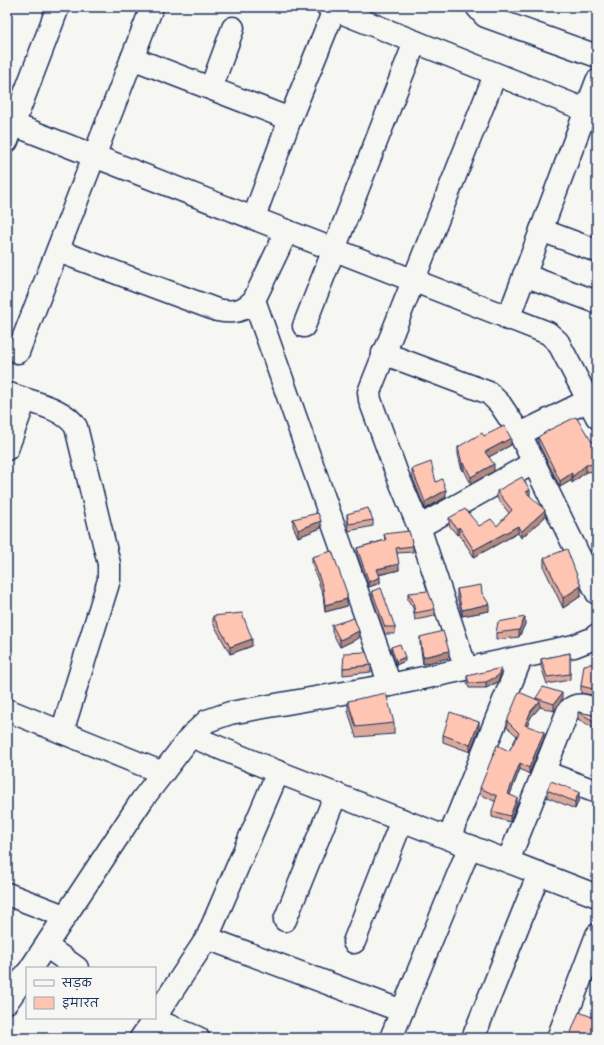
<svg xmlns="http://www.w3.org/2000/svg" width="604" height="1045" font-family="'Comic Neue','Playpen Sans Deva',sans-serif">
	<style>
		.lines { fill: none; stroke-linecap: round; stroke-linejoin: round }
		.minor-casing { stroke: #1b2f5e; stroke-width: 25 }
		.minor { stroke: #f6f6f2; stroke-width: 22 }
		.wall { fill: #daa99a; stroke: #1b2f5e }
		.shaded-wall { fill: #b28a7d; stroke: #1b2f5e }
		.building { fill: #fec5b3; stroke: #1b2f5e }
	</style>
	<rect width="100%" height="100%" fill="#f6f6f2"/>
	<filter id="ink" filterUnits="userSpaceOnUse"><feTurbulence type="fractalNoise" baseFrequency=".025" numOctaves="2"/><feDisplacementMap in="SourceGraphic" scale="8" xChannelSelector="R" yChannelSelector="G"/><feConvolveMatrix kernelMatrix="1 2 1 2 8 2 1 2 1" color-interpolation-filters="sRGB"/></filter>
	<g filter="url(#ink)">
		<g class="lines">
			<!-- minor casing -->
			<g class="minor-casing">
				<g id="minor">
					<polyline points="328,7 586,110"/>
					<polyline points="477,7 485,16 597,56"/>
					<polyline points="132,58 290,119"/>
					<polyline points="211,88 233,28"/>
					<polyline points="7,122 548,333 558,342 597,417"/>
					<polyline points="7,141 58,7"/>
					<polyline points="254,217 290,119 334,10"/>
					<polyline points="541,230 597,251"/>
					<path d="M 58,251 L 217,310 C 233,313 243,312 254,300 L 287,231"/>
					<polyline points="524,275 597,302"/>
					<polyline points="254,300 390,685"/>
					<polyline points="508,319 597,81"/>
					<polyline points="304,326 415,42"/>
					<polyline points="18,352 152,7"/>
					<polyline points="383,353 489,393 500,404 520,434 597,593"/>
					<path d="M 7,393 C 28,402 64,407 76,427 L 109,564 L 109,580 L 62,732"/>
					<polyline points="520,434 597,396"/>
					<polyline points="7,449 25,400"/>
					<polyline points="419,527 533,463"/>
					<polyline points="466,669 419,527 397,474 370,400 369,392 495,75"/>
					<polyline points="7,710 163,773"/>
					<polyline points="191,736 278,772 597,896"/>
					<polyline points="544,772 597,792"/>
					<polyline points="449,838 521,658"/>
					<path d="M 508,861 L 568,711 C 577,702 586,706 597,710"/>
					<polyline points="7,894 64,916"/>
					<polyline points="285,920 336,794"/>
					<polyline points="207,938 402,1011"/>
					<polyline points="354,942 402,820"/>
					<polyline points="46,946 77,968"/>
					<polyline points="31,968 142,800 191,736 207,721 230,713 390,685 574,646 592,639 597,635"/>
					<polyline points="7,1002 27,973"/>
					<polyline points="155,1017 207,938 278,772"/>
					<polyline points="150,1018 198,1038"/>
					<polyline points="141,1038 155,1018"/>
					<polyline points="391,1038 470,846"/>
					<polyline points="473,1038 539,873"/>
					<polyline points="558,1038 597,935"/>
				</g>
			</g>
			<!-- minor -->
			<use href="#minor" class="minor"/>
		</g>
		<!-- wall -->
		<g class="wall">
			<polygon points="484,436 511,445 489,457 494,471 471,484 464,470 462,471 458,454 458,447"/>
			<polygon points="538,437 592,442 597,438 597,471 586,472 572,483 572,480 560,487 538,443"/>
			<polygon points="412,469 436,482 446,497 425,509 412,476"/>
			<polygon points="497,491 530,497 545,517 521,538 518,533 474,557 459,534 457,535 449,525 449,518 479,526 497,526 509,513 497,498"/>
			<polygon points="347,514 373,520 373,526 349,531 347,521"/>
			<polygon points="293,519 321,528 298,537 293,526"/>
			<polygon points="384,534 413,546 413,552 397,553 399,570 379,575 380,583 369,587 357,554 357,548 385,540"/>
			<polygon points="597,541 597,564 591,551 591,544"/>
			<polygon points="312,557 347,593 347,606 325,612 323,595 312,564"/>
			<polygon points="544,558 581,596 563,608 544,568"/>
			<polygon points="457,589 482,593 489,611 462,616 457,596"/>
			<polygon points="372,591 395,627 395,634 385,634 372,597"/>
			<polygon points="408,593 435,609 435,616 415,620 413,608 408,600"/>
			<polygon points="213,616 252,646 230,654 213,623"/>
			<polygon points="525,624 519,637 496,640 496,633"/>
			<polygon points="332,625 359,638 340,647 332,632"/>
			<polygon points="420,637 449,658 423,664 420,644"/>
			<polygon points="391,647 405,661 396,665 391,651"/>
			<polygon points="570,653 570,680 547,684 541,666 541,659"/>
			<polygon points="597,663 597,697 593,695 581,693 581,686"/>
			<polygon points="371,665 371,672 343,675 343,668"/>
			<polygon points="501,674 498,682 486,688 469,688 467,682 467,676"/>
			<polygon points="536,698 562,700 554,711 540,707 531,717 527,726 544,738 529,774 520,769 510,794 517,804 510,822 492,817 492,811 496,802 480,794 480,788 509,751 517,736 507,727 507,721 536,699"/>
			<polygon points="348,701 394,723 394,734 356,737 348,711"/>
			<polygon points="578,712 593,715 597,715 597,730 578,719"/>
			<polygon points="479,729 470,752 443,742 443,735"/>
			<polygon points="547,790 579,799 575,809 547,797"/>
			<polygon points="570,1035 597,1038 570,1038"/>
		</g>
		<!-- shaded-wall -->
		<g class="shaded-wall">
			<polygon points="511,438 511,445 485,459 485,452"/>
			<polygon points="464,463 464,470 462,471 462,464"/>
			<polygon points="494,464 494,471 471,484 471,477"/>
			<polygon points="586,465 586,472 572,483 572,477"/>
			<polygon points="572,473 572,480 560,487 560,481"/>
			<polygon points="446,490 446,497 425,509 425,502"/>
			<polygon points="530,490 530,496 526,492"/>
			<polygon points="545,510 545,517 521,538 521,532"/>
			<polygon points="321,521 321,528 298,537 298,530"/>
			<polygon points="518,526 518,533 474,557 474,550"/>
			<polygon points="459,527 459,534 457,535 457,529"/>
			<polygon points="399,564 399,570 377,575 377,569"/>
			<polygon points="380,577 380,583 369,587 369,582"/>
			<polygon points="581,586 581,596 563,608 563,598"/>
			<polygon points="347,599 347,606 325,612 325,605"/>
			<polygon points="489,604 489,611 462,616 462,610"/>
			<polygon points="525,617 525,624 519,637 519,630"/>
			<polygon points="359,631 359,638 340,647 340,640"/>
			<polygon points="252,639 252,646 230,654 230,647"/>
			<polygon points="449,651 449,658 423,664 423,657"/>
			<polygon points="405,657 405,661 396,665 396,661"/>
			<polygon points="501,668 501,674 498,682 486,688 486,682"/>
			<polygon points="562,693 562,700 554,711 554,704"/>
			<polygon points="540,701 540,707 531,717 525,731 525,725 531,711"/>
			<polygon points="479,722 479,729 470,752 470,745"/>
			<polygon points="544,732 544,738 529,774 529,768"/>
			<polygon points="520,763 520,769 508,800 508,794"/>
			<polygon points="579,792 579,799 575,809 575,802"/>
			<polygon points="517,798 517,804 510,822 510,816"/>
		</g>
		<!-- building -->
		<g class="building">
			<polygon points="576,417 592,442 597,438 597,464 586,465 572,477 572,473 560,481 538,437 549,430"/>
			<polygon points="504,426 511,438 485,452 494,464 471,477 464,463 462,464 458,447 482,433 484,436"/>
			<polygon points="431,462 436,482 442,479 446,490 425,502 412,469"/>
			<polygon points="522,477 530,490 526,492 545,510 521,532 518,526 474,550 459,527 457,529 449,518 465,509 479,526 491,519 497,526 512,510 497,491"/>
			<polygon points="368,508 373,520 349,524 347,514"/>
			<polygon points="318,513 321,521 298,530 293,519"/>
			<polygon points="409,531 413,546 396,548 399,564 377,569 380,577 369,582 357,548 386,540 384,534"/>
			<polygon points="597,541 597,557 591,544"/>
			<polygon points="567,549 581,586 563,598 544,558"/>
			<polygon points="332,551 347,593 347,599 325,605 323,588 312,557"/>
			<polygon points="481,585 482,593 489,604 462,610 457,589"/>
			<polygon points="381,588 395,627 385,627 372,591"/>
			<polygon points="428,591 435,609 415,613 413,601 408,593"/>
			<polygon points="242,613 252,639 230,647 213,616"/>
			<polygon points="525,617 519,630 496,633 498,622"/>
			<polygon points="354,618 359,631 340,640 332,625"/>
			<polygon points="443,631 449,651 423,657 420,637"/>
			<polygon points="400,644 405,657 396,661 391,647"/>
			<polygon points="366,652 371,665 343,668 344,653"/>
			<polygon points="570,653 570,674 547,677 541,659"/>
			<polygon points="597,663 597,691 593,689 581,686 584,665"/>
			<polygon points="501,668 498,676 486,682 469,683 467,676"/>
			<polygon points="543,687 562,693 554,704 536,698"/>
			<polygon points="519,692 540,701 531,711 525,725 544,732 529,768 520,763 508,794 517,798 510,816 492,811 497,796 480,788 497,745 509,751 519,733 507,721"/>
			<polygon points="386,693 394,723 356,727 348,701"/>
			<polygon points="450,712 479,722 470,745 443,735"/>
			<polygon points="578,712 593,715 597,715 597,723"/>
			<polygon points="551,781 579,792 575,802 547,790"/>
			<polygon points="579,1012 597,1019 597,1038 579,1038 570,1035"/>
		</g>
	</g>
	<!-- margin -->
	<rect width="604" height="1045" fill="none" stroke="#f6f6f2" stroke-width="24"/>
	<rect x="12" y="12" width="580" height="1021" fill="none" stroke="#1b2f5e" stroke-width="1.5" filter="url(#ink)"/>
	<!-- legend -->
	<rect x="26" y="967" width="130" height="52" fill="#f6f6f2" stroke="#9ea6b7"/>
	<rect x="34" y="980" width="20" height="6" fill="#f6f6f2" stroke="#9ea6b7"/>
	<text x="62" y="987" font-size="12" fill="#1b2f5e">सड़क</text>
	<rect x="34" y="997" width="20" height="12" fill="#fec5b3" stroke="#9ea6b7"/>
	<text x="62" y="1007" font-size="12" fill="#1b2f5e">इमारत</text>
</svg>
